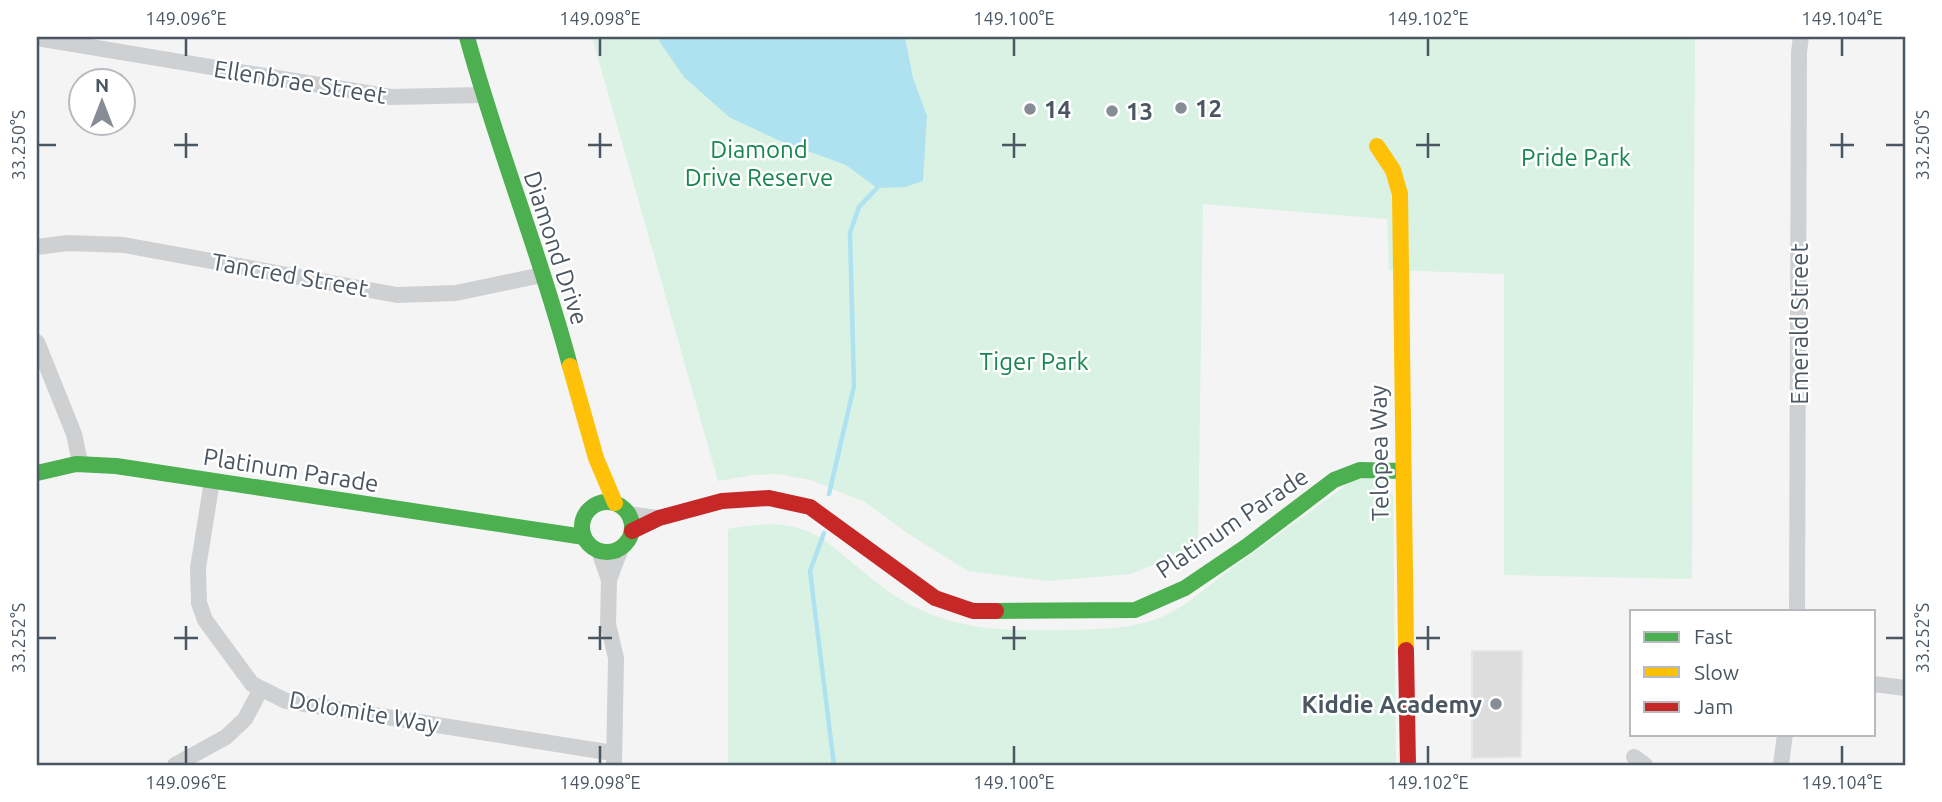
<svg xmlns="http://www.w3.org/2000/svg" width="1942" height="802" font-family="Ubuntu,sans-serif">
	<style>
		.green { fill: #d9f2e3 }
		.water { fill: #aee2f0 }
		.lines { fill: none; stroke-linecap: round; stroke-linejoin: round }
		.stream { stroke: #aee2f0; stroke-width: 4.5 }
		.building { fill: #ddddde; stroke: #e5e6e7; stroke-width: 2 }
		.street { stroke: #ced0d2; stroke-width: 16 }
		.fast { stroke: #4caf50; stroke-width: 16 }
		.slow { stroke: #ffc107; stroke-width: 16 }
		.jam { stroke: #c62828; stroke-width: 16 }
		.ticks { fill: none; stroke: #4a5661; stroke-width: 2.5 }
		.poi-dot { fill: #868d94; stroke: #fff; stroke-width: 2.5 }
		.labels { text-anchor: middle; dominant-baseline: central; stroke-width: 5; stroke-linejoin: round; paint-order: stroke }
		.street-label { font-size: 24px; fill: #4a5661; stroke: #fff }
		.poi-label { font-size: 24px; font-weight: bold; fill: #4a5661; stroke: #fff; text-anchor: start }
		.park-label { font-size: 24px; fill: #17864f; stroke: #fff }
		.neatline { fill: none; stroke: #4a5661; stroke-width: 2.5 }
		.ticks-label { font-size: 18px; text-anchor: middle; fill: #4a5661 }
	</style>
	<rect width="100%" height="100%" fill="#f4f4f4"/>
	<!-- green -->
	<g class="green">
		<polygon points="592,37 1695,37 1692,579 1504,575 1504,274 1389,270 1387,219 1203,204 1198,547 1131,574 1049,581 968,571 910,535 865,502 811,480 778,474 753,475 718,481"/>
		<path d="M 1369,478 L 1386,482 L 1393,496 L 1396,765 L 728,765 L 728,529 C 819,511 826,548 891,593 C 948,632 1004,631 1069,630 C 1103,629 1137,629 1168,614 C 1189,604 1209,585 1228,571 C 1270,541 1311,511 1352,481 Z"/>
	</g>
	<!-- water -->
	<polygon class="water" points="660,37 905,37 913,78 927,116 923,181 905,187 877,188 846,165 778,140 729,117 684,77 659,41"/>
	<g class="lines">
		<!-- stream -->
		<g class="stream">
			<polyline points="829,494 854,386 850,233 859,207 877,188"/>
			<polyline points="824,533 810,571 834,765"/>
		</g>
	</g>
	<!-- building -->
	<polygon class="building" points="1472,651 1522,651 1521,757 1472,758"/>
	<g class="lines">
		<!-- street -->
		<g class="street">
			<polyline points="37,38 391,97 481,95"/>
			<polyline points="37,247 68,243 124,245 397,295 456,293 542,275"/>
			<polyline points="37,342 74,434 80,462"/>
			<polyline points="212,481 198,568 199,603 205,620 252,684 286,701 613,753"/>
			<polyline points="628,514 657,518"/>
			<polyline points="599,551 609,580"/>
			<polyline points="1797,611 1799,52 1801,37"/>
			<polyline points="1874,684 1905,688"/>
			<polyline points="1634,757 1645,765"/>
			<polyline points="175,765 226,737 245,719 261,689"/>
			<polyline points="614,765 616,658 608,624 609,580 621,548"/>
			<polyline points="1781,765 1785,734"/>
		</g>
		<!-- fast -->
		<g class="fast">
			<path d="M 467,37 C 497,148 541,255 570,366"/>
			<polyline points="37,473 76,464 116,466 584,537"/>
			<circle cx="607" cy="527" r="25"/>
			<polyline points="996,611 1135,610 1185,588 1247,546 1334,480 1360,470 1402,471"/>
		</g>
		<!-- slow -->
		<g class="slow">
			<polyline points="1377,146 1393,170 1400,194 1406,650"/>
			<polyline points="570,366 596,458 615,503"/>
		</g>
		<!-- jam -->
		<g class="jam">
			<polyline points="632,531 659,518 722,501 769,498 810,507 935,598 973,611 996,611"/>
			<polyline points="1406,650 1408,765"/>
		</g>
	</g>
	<!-- ticks -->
	<path class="ticks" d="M 186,38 L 186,56M 600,38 L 600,56M 1014,38 L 1014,56M 1428,38 L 1428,56M 1842,38 L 1842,56M 186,133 L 186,158M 600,133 L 600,158M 1014,133 L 1014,158M 1428,133 L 1428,158M 1842,133 L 1842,158M 38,145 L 56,145M 174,145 L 198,145M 588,145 L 612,145M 1002,145 L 1026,145M 1416,145 L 1440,145M 1830,145 L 1854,145M 1886,145 L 1904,145M 186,626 L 186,650M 600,626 L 600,650M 1014,626 L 1014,650M 1428,626 L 1428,650M 38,638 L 56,638M 174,638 L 198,638M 588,638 L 612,638M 1002,638 L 1026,638M 1416,638 L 1440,638M 1886,638 L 1904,638M 186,746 L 186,764M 600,746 L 600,764M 1014,746 L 1014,764M 1428,746 L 1428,764M 1842,746 L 1842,764"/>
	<!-- markers -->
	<g class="poi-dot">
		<circle cx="1181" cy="108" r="7"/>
		<circle cx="1030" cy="109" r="7"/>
		<circle cx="1112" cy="111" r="7"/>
		<circle cx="1496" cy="704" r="7"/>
	</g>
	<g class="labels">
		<!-- street labels -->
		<g class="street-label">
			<text transform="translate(300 82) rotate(9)">Ellenbrae Street</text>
			<text transform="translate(556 248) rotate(72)">Diamond Drive</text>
			<text transform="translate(290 275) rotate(10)">Tancred Street</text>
			<text transform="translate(1799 324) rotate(-90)">Emerald Street</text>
			<text transform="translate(1379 453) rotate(-91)">Telopea Way</text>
			<text transform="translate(291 470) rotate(9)">Platinum Parade</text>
			<text transform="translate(1232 523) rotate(-34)">Platinum Parade</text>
			<text transform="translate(364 712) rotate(10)">Dolomite Way</text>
		</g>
		<!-- poi labels -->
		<g class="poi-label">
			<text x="1195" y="108">12</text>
			<text x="1044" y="109">14</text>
			<text x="1126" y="111">13</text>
			<text x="1482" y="704" text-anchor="end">Kiddie Academy</text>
		</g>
		<!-- park labels -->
		<g class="park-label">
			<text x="759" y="149">Diamond<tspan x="759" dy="28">Drive Reserve</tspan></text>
			<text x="1576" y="157">Pride Park</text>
			<text x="1034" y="361">Tiger Park</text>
		</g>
	</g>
	<!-- border -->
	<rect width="1942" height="802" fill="none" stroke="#ffffff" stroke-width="77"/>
	<!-- legend -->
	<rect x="1630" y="610" width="245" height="126" fill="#ffffff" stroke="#b7bbc0" stroke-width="2"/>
	<rect x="1644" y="632" width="35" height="10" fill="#4caf50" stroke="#b7bbc0" stroke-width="2"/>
	<text x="1694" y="644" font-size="21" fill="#4a5661">Fast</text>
	<rect x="1644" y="667" width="35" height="10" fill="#ffc107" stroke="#b7bbc0" stroke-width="2"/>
	<text x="1694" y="680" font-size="21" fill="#4a5661">Slow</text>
	<rect x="1644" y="702" width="35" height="10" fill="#c62828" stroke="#b7bbc0" stroke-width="2"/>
	<text x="1694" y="714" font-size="21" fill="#4a5661">Jam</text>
	<!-- north arrow -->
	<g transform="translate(102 102)"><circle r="33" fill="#ffffff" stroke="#b7bbc0" stroke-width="2"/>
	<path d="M0-5L12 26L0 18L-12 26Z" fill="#868d94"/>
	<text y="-10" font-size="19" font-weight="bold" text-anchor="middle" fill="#4a5661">N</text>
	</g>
	<rect x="38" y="38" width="1866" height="726" class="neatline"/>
	<g class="ticks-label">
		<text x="186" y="25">149.096°E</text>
		<text x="600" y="25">149.098°E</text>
		<text x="1014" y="25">149.100°E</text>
		<text x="1428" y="25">149.102°E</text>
		<text x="1842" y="25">149.104°E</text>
		<text transform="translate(19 145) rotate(-90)" y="6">33.250°S</text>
		<text transform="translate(1923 145) rotate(-90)" y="6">33.250°S</text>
		<text transform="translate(19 638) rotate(-90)" y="6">33.252°S</text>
		<text transform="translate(1923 638) rotate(-90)" y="6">33.252°S</text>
		<text x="186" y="789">149.096°E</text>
		<text x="600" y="789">149.098°E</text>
		<text x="1014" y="789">149.100°E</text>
		<text x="1428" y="789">149.102°E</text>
		<text x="1842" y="789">149.104°E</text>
	</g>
</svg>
